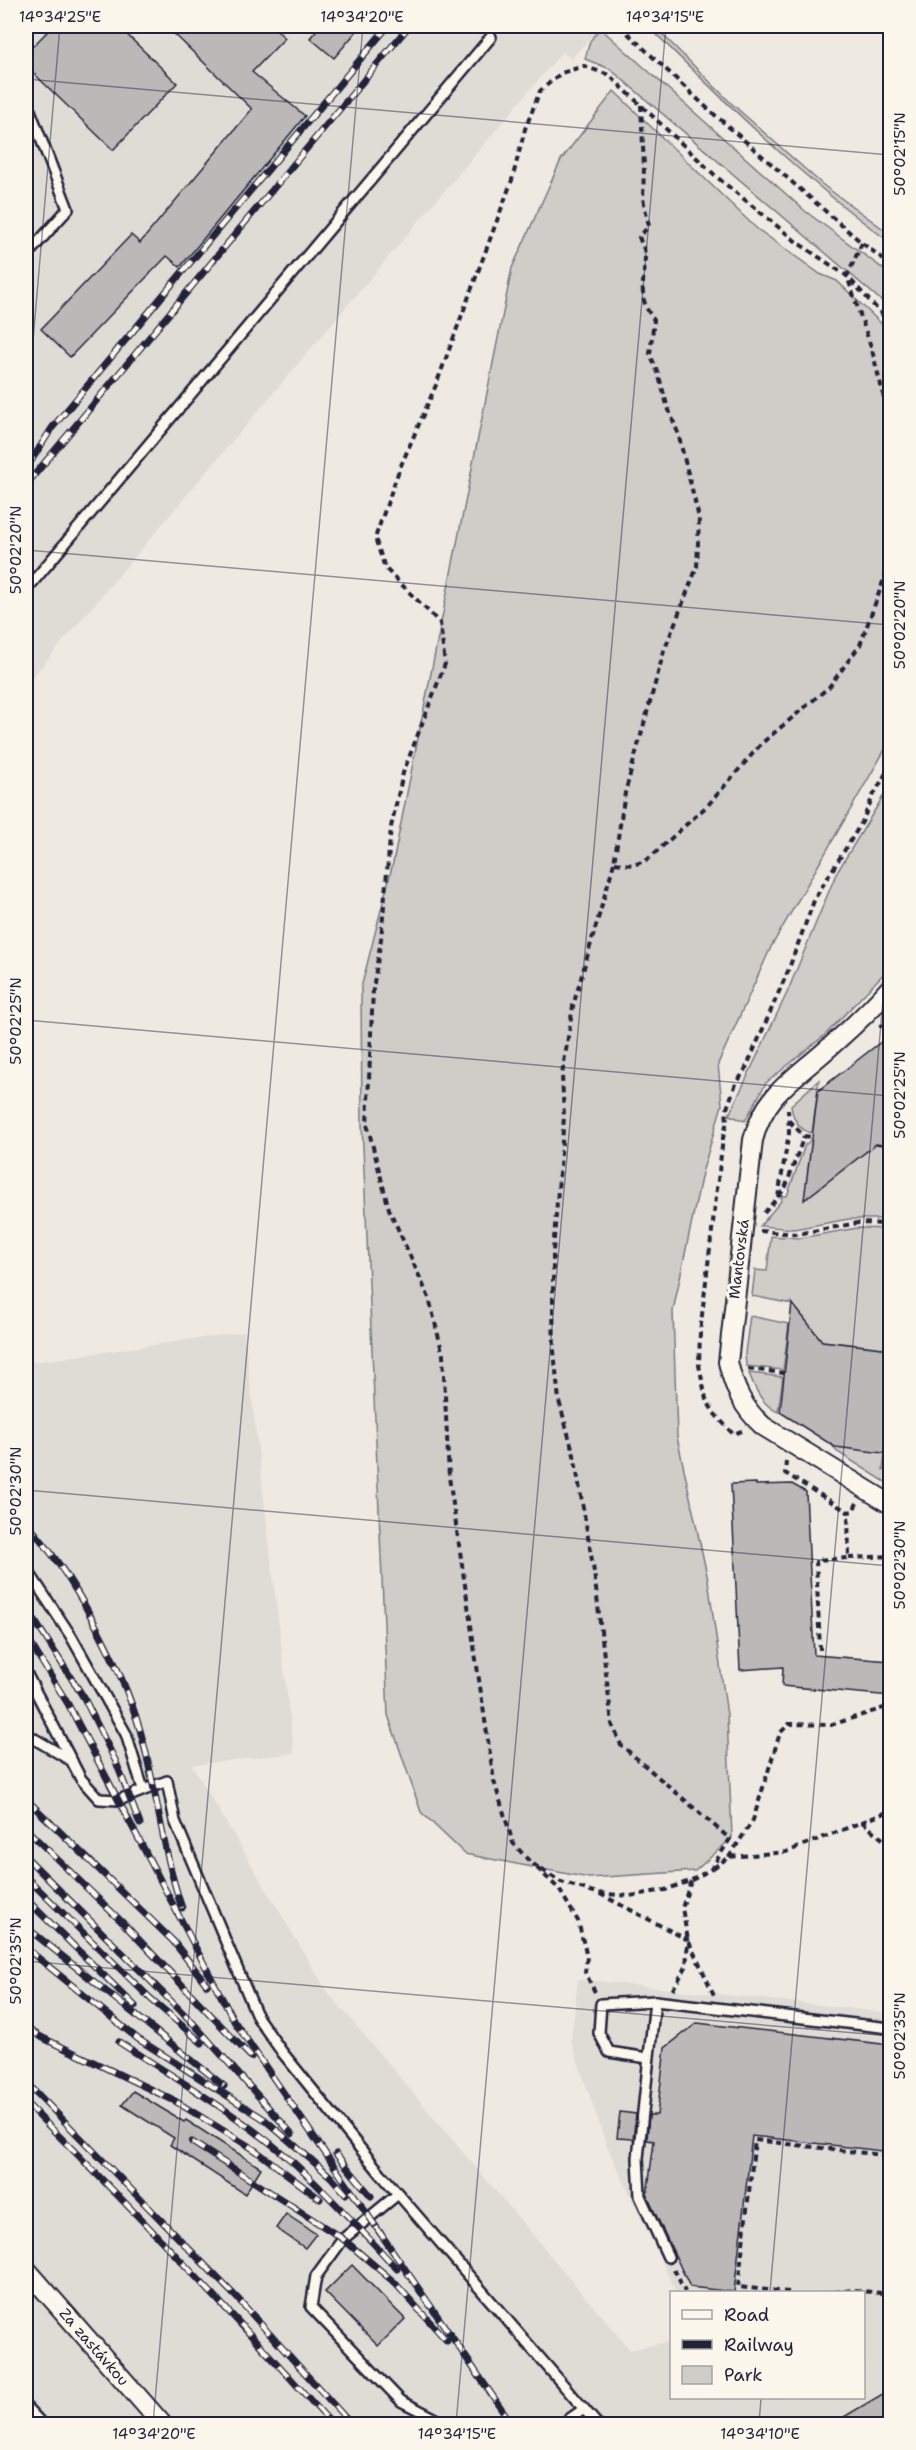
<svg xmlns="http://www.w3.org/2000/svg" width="916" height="2450" font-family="'Shantell Sans',sans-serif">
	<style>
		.built { fill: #dfdbd5 }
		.green { fill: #d0cdc9; stroke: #797882; stroke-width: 1.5 }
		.building { fill: #bcb8b8; stroke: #22223b; stroke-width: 1.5 }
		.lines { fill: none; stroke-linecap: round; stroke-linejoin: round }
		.service-casing { stroke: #22223b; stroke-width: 14 }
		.minor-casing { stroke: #22223b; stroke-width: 22 }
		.path { stroke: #22223b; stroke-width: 4; stroke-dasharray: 6 4.5; stroke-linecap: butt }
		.service { stroke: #fbf7ec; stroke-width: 9 }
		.minor { stroke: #fbf7ec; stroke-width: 18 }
		.rail-casing { stroke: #22223b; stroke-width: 7 }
		.rail { stroke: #fbf7ec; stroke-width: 4.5; stroke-dasharray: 14; stroke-linecap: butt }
		.ticks { fill: none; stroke: #22223b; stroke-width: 1.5; stroke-opacity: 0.45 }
		.labels { text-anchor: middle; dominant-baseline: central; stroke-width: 6; stroke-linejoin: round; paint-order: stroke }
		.street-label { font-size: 15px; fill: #22223b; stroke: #fbf7ec }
		.neatline { fill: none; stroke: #22223b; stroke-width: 2 }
		.ticks-label { font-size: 15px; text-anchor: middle; fill: #22223b }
	</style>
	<rect width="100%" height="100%" fill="#eeeae2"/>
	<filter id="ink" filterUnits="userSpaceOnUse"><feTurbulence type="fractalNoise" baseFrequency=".0167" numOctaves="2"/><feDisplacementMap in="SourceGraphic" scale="12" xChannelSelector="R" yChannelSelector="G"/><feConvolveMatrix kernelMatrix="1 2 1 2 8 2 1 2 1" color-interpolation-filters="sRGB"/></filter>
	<g filter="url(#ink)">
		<!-- built -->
		<g class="built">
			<polygon points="26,26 598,26 600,27 571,59 562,52 26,685"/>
			<polygon points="244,1332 294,1753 192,1765 326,1990 630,2350 671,2341 672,2398 864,2398 864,2292 676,2292 606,2144 571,2041 578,1979 890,2013 890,2424 26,2424 26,1363"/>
		</g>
		<!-- green -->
		<g class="green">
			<path d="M 648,26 L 654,26 L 731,103 L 823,185 L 890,234 L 890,242 C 803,179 725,102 648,26 Z"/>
			<polygon points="600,28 805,211 890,274 890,308 610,69 585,59 590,41"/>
			<polygon points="614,91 756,228 820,274 837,281 890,332 890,741 771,947 718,1064 722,1105 702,1173 673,1311 677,1437 708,1580 727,1715 732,1838 695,1871 589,1878 465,1854 421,1812 388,1715 362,1124 361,988 393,863 512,268 561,160"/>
			<polygon points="890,785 890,967 826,1034 766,1083 745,1121 729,1115 787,993 836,874"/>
			<path d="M 819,1080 L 812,1133 C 799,1131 792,1117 791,1105 Z"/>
			<polygon points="812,1139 805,1199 867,1151 868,1143 890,1146 888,1219 849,1219 794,1229 760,1226 781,1201 782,1196 787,1196 805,1145"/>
			<polygon points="857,1228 890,1229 890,1241 886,1240 883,1259 890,1261 890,1349 822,1341 792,1304 752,1296 755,1270 767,1271 771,1236 800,1238"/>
			<polygon points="750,1316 789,1324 783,1370 746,1366 745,1353"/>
			<path d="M 749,1373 L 783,1377 L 778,1412 C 762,1405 755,1389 749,1373 Z"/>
			<polygon points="833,1446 885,1453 883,1470 890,1471 890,1485 836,1451"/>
		</g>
		<!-- building -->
		<g class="building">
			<polygon points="53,26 118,26 177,83 113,150 26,66 26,53"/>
			<polygon points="166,26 273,26 285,38 252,72 305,116 180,267 167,256 70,357 41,329 131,235 140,243 252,109"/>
			<polygon points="320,26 361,26 334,58 310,38"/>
			<polygon points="891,1034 891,1146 876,1144 804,1200 818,1091"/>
			<polygon points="792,1303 822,1341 891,1349 891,1454 835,1447 780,1412"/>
			<polygon points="756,1483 756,1485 792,1484 806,1492 814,1655 891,1661 891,1696 782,1686 783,1667 740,1670 731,1484"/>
			<polygon points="697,2023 891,2045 891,2152 752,2136 734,2292 690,2287 647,2196 654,2141 647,2140 649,2115 657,2115 665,2048"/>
			<polygon points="133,2091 184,2122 186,2120 261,2168 245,2194 170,2145 174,2138 122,2105"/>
			<polygon points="620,2112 636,2114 633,2139 617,2138"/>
			<polygon points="286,2214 316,2234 305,2248 276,2228"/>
			<polygon points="352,2265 405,2319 378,2346 325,2292"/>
			<polygon points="891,2389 891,2424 832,2424"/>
		</g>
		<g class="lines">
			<!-- service casing -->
			<g class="service-casing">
				<g id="service">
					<polyline points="26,100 68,209 26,256"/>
					<polyline points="26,590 491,37"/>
					<polyline points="26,1568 71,1636 126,1734 143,1789"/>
					<polyline points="26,1673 81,1779 99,1799 119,1800 167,1781 175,1821 258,2018 282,2052 381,2174 597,2424"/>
					<polyline points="26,1734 72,1761"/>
					<polyline points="648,2058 609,2052 599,2033 601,2004 655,2001"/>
					<polyline points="398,2194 343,2239 316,2276 311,2307 401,2401 446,2424"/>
					<polyline points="668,2257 640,2196 638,2158 655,2001 890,2028"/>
					<polyline points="26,2407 42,2424"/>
					<polyline points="562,2424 584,2409"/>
				</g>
			</g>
			<!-- minor casing -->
			<g class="minor-casing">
				<g id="minor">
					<path d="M 890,988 C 870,1011 847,1032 824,1052 C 792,1080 764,1096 753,1140 L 728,1362 C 734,1388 743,1408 763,1426 L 890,1504"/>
					<polyline points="26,2269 162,2424"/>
				</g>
			</g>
			<!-- path -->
			<g class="path">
				<polyline points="620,26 707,108 862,243 890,264"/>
				<path d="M 641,105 L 644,167 L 643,199 L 649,226 L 639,237 C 641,243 645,249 645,255 C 645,281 636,297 654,320 L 650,354 L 658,373 L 667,405 L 678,433 L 699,518 L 697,567 L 664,651 L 625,793 L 614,863 L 633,865 L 647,860 L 708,805 L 762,743 L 829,687 L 860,645 L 888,568 L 890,555"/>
				<polyline points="862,243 847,276 872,350 890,422"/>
				<polyline points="614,863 573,1006 562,1075 564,1117 553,1251 553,1310 554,1351 559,1401 574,1455 594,1572 612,1724 621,1745 730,1839 711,1869 692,1880 665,1890 630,1896 597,1893 561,1882 530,1862 513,1843 494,1781 449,1477 443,1355 429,1298 389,1209 367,1124 373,989 381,939 391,827 403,773 445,664 440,623 385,568 375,538 399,470 436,385 512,180 525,129 540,91 561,73 584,66 609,75 718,178 798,243 847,276 890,323"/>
				<polyline points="879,1026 890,1025"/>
				<polyline points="789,1121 804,1136 812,1137"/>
				<polyline points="779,1196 786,1186 804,1136"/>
				<polyline points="764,1213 778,1197 789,1133 788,1110"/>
				<polyline points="760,1231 796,1234 858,1223 890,1224"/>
				<polyline points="748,1369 784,1373"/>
				<polyline points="742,1431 733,1434 714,1413 706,1399 699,1365 700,1332 723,1138 727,1121 726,1111 735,1086 746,1068 788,971 815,898 862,822 873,796 890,766"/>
				<polyline points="786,1461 785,1473 848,1512 853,1511 857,1503"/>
				<polyline points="849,1558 890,1556"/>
				<polyline points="820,1650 816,1560 849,1558 848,1512"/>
				<polyline points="862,1822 890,1845"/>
				<polyline points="729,1857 753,1820 780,1733 789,1724 831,1725 890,1706"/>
				<polyline points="537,1868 559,1889 578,1921 587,1957 585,1972 595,1992"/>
				<polyline points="713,1868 729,1857 786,1852 890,1811"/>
				<polyline points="691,1881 682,1908 688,1940 714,1995"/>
				<polyline points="600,1894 688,1940 686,1967 672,1991"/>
				<polyline points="674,2269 685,2292"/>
				<polyline points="789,2292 738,2287 755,2140 890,2156"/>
				<polyline points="834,2292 854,2290 890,2294"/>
			</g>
			<!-- service -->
			<use href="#service" class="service"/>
			<!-- minor -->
			<use href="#minor" class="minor"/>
			<!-- rail casing -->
			<g class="rail-casing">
				<g id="rail">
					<polyline points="26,469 52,428 388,26"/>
					<polyline points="26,485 409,26"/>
					<path d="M 26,1523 C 71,1570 122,1667 140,1730 C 157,1789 162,1850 182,1908"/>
					<polyline points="26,1607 84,1698 116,1762 140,1824"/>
					<polyline points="26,1636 68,1704 234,2021 381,2234"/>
					<polyline points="26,1799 173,1941 207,1985"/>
					<polyline points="26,1829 121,1921 251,2057"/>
					<polyline points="26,1857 193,2023 292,2134"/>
					<polyline points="26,1877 151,1999 202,2043"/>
					<polyline points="26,1899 135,2006"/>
					<polyline points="26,1927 224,2086"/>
					<polyline points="26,1948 138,2039 264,2119 330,2176 346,2194"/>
					<polyline points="26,2028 43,2038 175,2101 255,2150 320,2199"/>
					<path d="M 119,2042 C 178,2080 241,2116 294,2163 C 330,2196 364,2233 397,2269"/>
					<polyline points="26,2082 239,2300 351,2424"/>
					<path d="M 26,2103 C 131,2207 233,2314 332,2424"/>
					<polyline points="192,2142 343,2239 394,2282 447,2341"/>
					<polyline points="336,2154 371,2196"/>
					<polyline points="376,2227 512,2424"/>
				</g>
			</g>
			<!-- rail -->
			<use href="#rail" class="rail"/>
		</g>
	</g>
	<!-- ticks -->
	<path class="ticks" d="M 26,79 L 890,155M 26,422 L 60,26M 26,550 L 890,625M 26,1020 L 890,1096M 26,1490 L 890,1566M 26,1961 L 890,2036M 770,2292 L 890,920M 153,2424 L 363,26M 456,2424 L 666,26M 759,2424 L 761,2398"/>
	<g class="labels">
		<!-- street labels -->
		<g class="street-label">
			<text transform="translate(739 1259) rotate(-83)">Mantovská</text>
			<text transform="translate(94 2347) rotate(49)">Za zastávkou</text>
		</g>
	</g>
	<!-- margin -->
	<rect width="916" height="2450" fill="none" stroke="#fbf7ec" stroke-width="66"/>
	<!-- legend -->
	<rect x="670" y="2291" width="195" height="108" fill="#fbf7ec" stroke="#a4a2a5" stroke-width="1.5"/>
	<rect x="682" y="2310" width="30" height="9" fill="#fbf7ec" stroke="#a4a2a5" stroke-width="1.5"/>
	<text x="724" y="2321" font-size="18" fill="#22223b">Road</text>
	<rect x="682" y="2340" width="30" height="9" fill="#22223b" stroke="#a4a2a5" stroke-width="1.5"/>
	<text x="724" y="2351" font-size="18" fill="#22223b">Railway</text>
	<rect x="682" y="2366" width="30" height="18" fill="#d0cdc9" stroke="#a4a2a5" stroke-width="1.5"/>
	<text x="724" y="2381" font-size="18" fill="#22223b">Park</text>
	<rect x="33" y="33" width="850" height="2384" class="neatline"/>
	<g class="ticks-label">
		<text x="60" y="22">14°34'25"E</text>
		<text x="362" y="22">14°34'20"E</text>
		<text x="665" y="22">14°34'15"E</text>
		<text transform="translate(900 154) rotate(-90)" y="5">50°02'15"N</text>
		<text transform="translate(16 550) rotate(-90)" y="5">50°02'20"N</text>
		<text transform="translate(900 625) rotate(-90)" y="5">50°02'20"N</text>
		<text transform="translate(16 1021) rotate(-90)" y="5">50°02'25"N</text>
		<text transform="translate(900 1095) rotate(-90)" y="5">50°02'25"N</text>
		<text transform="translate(16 1491) rotate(-90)" y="5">50°02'30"N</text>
		<text transform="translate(900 1565) rotate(-90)" y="5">50°02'30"N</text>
		<text transform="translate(16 1961) rotate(-90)" y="5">50°02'35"N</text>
		<text transform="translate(900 2036) rotate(-90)" y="5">50°02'35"N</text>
		<text x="154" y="2439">14°34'20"E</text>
		<text x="457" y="2439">14°34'15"E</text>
		<text x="760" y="2439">14°34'10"E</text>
	</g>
</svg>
